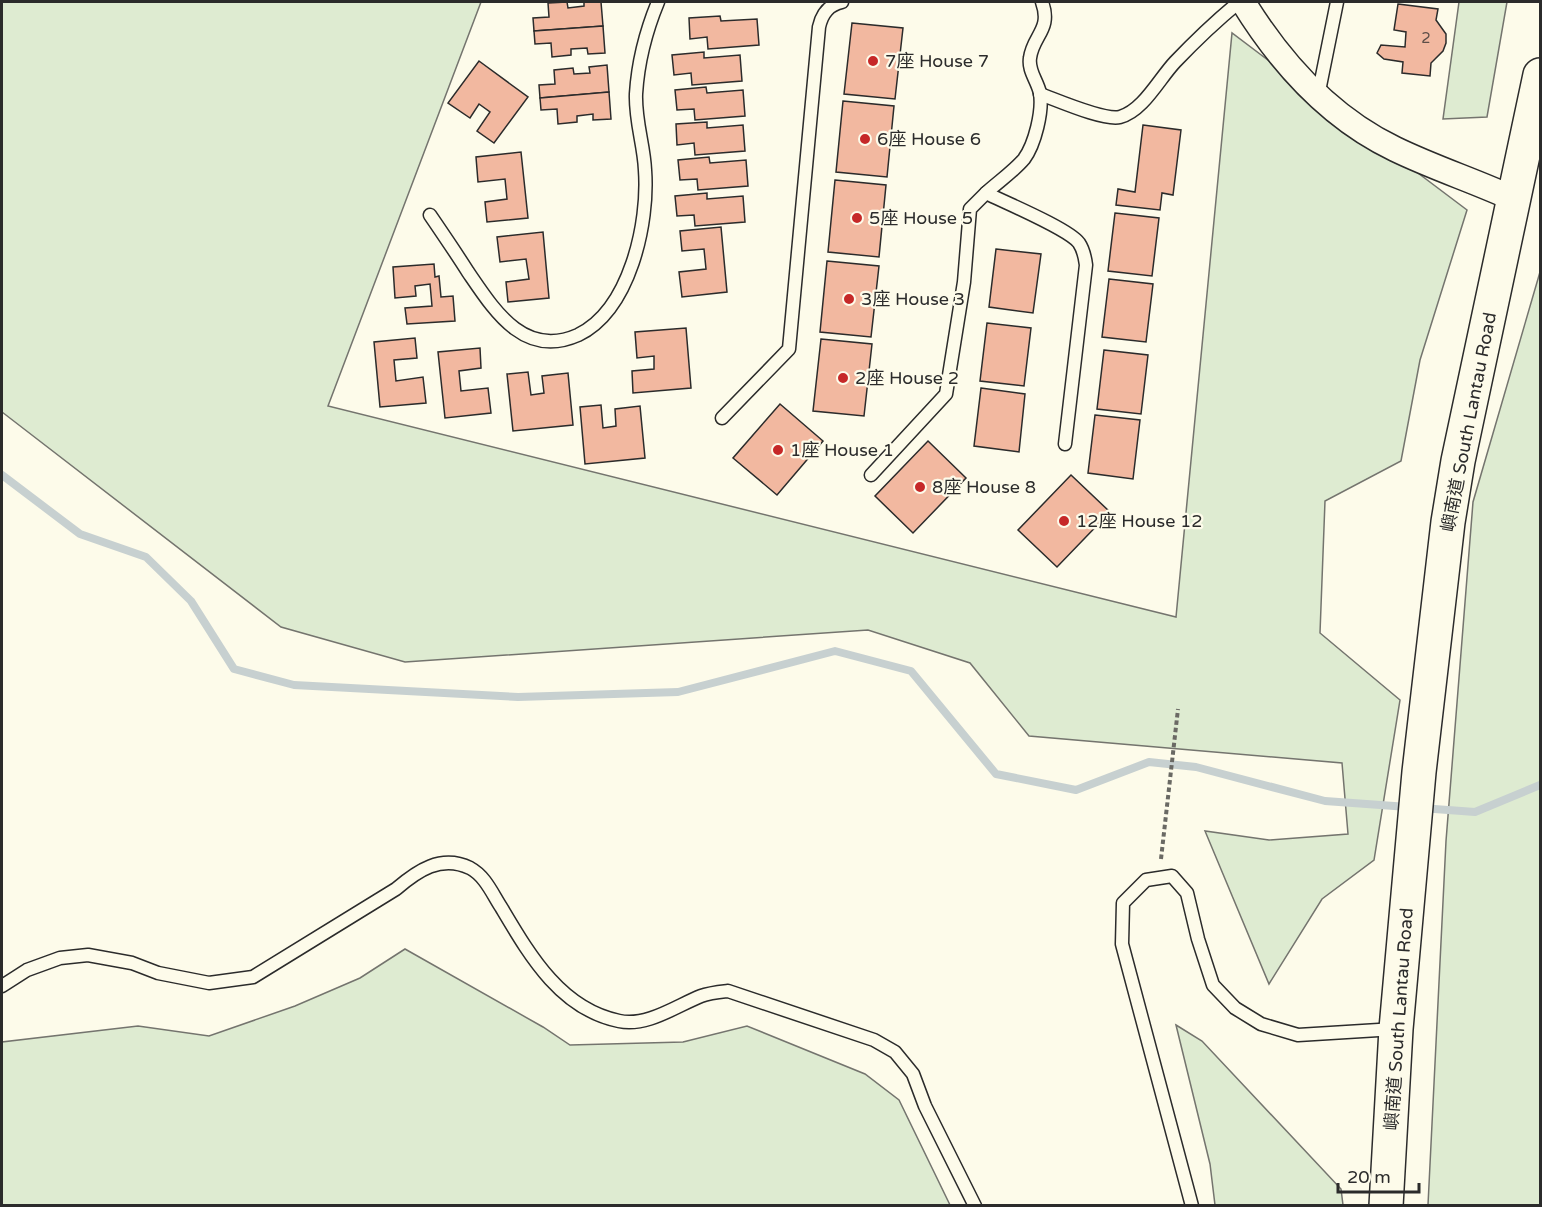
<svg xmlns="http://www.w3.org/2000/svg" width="1542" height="1207" font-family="'Varela Round','Noto Sans TC',sans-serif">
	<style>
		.green { fill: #deebd1; stroke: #74746e; stroke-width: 1.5 }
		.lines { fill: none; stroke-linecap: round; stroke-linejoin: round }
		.stream { stroke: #c7d0d0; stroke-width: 8 }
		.building { fill: #f2b8a0; stroke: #2b2b2b; stroke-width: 1.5 }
		.lane-casing { stroke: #2b2b2b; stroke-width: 15 }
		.street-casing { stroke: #2b2b2b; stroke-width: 27 }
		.secondary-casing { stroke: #2b2b2b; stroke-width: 36 }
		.path { stroke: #6a6964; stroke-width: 4; stroke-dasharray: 4.5 3; stroke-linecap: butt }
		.lane { stroke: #fdfbea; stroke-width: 12 }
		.street { stroke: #fdfbea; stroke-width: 24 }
		.secondary { stroke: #fdfbea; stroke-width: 33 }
		.poi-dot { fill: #c62828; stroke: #fdfbea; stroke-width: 2 }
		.labels { text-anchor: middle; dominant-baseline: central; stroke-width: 4.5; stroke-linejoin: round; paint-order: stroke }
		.number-label { font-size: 15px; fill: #5d4e48 }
		.poi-label { font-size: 18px; fill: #2b2b2b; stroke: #fdfbea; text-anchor: start }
		.street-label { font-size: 18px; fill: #2b2b2b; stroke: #fdfbea }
	</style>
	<rect width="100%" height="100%" fill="#fdfbea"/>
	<!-- green -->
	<g class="green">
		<polygon points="2,2 481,2 328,406 1176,617 1232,33 1467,210 1420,360 1401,461 1325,501 1320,633 1400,700 1374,860 1322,899 1269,984 1205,831 1269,840 1348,834 1342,763 1029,736 970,663 868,630 405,662 281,627 2,412"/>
		<polygon points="1459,2 1507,2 1487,117 1443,119"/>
		<polygon points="1540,272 1540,1205 1428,1205 1446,841 1473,502"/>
		<polygon points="405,949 543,1027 570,1045 683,1042 747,1026 865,1074 899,1100 950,1205 2,1205 2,1042 138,1026 209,1036 295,1006 360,978"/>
		<polygon points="1176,1025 1202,1041 1341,1189 1343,1205 1215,1205 1210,1164"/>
	</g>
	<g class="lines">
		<!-- stream -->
		<g class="stream">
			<polyline points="2,475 80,534 146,557 191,601 234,669 294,685 518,697 678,692 835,651 911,671 996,774 1076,790 1149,762 1196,767 1325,801 1408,807"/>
			<polyline points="1421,808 1475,812 1540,785"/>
		</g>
	</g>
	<!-- building -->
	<g class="building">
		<polygon points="567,2 568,8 584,6 584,2 601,2 603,26 534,31 533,18 549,17 548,3"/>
		<polygon points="1398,4 1438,9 1436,20 1446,34 1446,43 1443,51 1431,63 1430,76 1402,73 1403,62 1384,59 1377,53 1381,45 1405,47 1406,32 1394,30"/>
		<polygon points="720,16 721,21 757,19 759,45 708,49 707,37 690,39 689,18"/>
		<polygon points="852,23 903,28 895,99 844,94"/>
		<polygon points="603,26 605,53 588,54 587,48 571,49 571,55 552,57 551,43 535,44 534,31"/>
		<polygon points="704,52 704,58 740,55 742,81 692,85 691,73 674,75 672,55"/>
		<polygon points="479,61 528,97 494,143 477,131 490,112 479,104 470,118 448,103"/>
		<polygon points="607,65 609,92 540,98 539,85 555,84 554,70 573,68 574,74 590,73 589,67"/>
		<polygon points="706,87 707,93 743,90 745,116 695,120 694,109 677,110 675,90"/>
		<polygon points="609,92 611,119 593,120 593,114 577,116 577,122 558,124 557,109 541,110 540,98"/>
		<polygon points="843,101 894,106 887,177 836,172"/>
		<polygon points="707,122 707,128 743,125 745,151 695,155 694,143 677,145 676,124"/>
		<polygon points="1143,125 1181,130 1173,195 1162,193 1160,210 1116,205 1118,189 1135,192"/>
		<polygon points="521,152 528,218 487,222 485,202 507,199 505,179 478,182 476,157"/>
		<polygon points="709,157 710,163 746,160 748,186 698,190 697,179 680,180 678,160"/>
		<polygon points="835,180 886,185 879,257 828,252"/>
		<polygon points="707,193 707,199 743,196 745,222 695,226 694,215 677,216 675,196"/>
		<polygon points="1115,213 1159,218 1152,276 1108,271"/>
		<polygon points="721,227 727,292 682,297 679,272 706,269 704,249 682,251 680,231"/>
		<polygon points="543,232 549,298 508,302 506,282 529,279 526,259 500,262 497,237"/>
		<polygon points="996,249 1041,254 1033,313 989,307"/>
		<polygon points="827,261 879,266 871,337 820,332"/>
		<polygon points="434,264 435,277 439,276 441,297 453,296 455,321 407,324 405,308 432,306 430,284 415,286 416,296 395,298 393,267"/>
		<polygon points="1109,279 1153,284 1146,342 1102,337"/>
		<polygon points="987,323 1031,328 1024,386 980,381"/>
		<polygon points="686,328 691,388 633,393 632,371 654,369 654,356 637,358 635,332"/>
		<polygon points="415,338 417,358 394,360 396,381 423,377 426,403 380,407 374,342"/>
		<polygon points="821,339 872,344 864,416 813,411"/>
		<polygon points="480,348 481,368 459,371 461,391 488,388 491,413 445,418 438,352"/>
		<polygon points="1104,350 1148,355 1141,414 1097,409"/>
		<polygon points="528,372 531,395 544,393 542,376 568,373 573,425 513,431 507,374"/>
		<polygon points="981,388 1025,394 1019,452 974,446"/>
		<polygon points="780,404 823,441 777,495 733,458"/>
		<polygon points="601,405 603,428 616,426 615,409 640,406 645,458 585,464 580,407"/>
		<polygon points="1095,415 1140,420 1133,479 1088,473"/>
		<polygon points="928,441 966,478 913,533 875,496"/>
		<polygon points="1071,475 1110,512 1057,567 1018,530"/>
	</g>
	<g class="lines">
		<!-- lane casing -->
		<g class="lane-casing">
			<g id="lane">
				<path d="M 1040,94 C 1057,100 1104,121 1120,117 C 1143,111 1159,79 1175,62 C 1195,41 1216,21 1239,2"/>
				<polyline points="1318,96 1337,2"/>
				<path d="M 986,193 C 998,182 1014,171 1024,159 C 1035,144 1043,111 1040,93 C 1037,80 1028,71 1030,58 C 1033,35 1052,30 1042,2"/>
				<path d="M 430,215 C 443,234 456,253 468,272 C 494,310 524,359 578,335 C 630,310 649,223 645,170 C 644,145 635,121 636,94 C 638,62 646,31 658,2"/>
				<path d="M 722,418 L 789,349 L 819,27 C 822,13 829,5 842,2"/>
				<path d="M 871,475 L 946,394 L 964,282 L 970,209 L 986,193 C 1004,202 1069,229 1079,243 C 1083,249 1085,257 1086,265 L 1065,444"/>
				<path d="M 2,986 L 27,970 L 60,958 L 88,955 L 132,963 L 158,973 L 209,983 L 253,977 L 396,889 C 417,871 441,854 470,868 C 485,876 492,893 501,907 C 529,954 560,1009 619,1021 C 647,1027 676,1006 701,996 C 709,993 719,992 728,991 L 874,1040 L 895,1052 L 913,1074 L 925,1106 L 975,1206"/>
				<polyline points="1192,1206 1122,944 1123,903 1146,880 1172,876 1187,893 1198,939 1213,985 1235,1008 1261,1024 1298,1035 1395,1029"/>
			</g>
		</g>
		<!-- street casing -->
		<g class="street-casing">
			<path id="street" d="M 1243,2 C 1280,62 1330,118 1395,149 C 1434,168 1475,181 1514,199"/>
		</g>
		<!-- secondary casing -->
		<g class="secondary-casing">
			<polyline id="secondary" points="1386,1206 1396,1029 1419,772 1448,522 1458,461 1540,75"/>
		</g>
		<!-- path -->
		<polyline class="path" points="1161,859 1178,709"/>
		<!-- lane -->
		<use href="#lane" class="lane"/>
		<!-- street -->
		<use href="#street" class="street"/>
		<!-- secondary -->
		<use href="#secondary" class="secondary"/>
	</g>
	<!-- markers -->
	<g class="poi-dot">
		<circle cx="873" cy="61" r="6"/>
		<circle cx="865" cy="139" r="6"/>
		<circle cx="857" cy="218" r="6"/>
		<circle cx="849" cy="299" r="6"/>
		<circle cx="843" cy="378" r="6"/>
		<circle cx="778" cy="450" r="6"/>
		<circle cx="920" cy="487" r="6"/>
		<circle cx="1064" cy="521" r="6"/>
	</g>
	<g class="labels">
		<!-- number labels -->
		<g class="number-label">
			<text x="1426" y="38">2</text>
		</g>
		<!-- poi labels -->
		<g class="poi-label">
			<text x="885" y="61">7座 House 7</text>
			<text x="877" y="139">6座 House 6</text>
			<text x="869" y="218">5座 House 5</text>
			<text x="861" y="299">3座 House 3</text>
			<text x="855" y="378">2座 House 2</text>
			<text x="790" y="450">1座 House 1</text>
			<text x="932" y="487">8座 House 8</text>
			<text x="1076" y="521">12座 House 12</text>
		</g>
		<!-- street labels -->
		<g class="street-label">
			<text transform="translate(1469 422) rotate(-79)">嶼南道 South Lantau Road</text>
			<text transform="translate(1399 1019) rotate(-86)">嶼南道 South Lantau Road</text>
		</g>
	</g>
	<!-- border -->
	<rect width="1542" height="1207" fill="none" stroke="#2b2b2b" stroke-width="6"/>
	<!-- scale -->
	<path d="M1338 1183v9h81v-9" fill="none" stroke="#2b2b2b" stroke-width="3"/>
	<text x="1347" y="1183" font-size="18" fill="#2b2b2b" stroke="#fdfbea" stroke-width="4.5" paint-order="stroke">20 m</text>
</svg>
